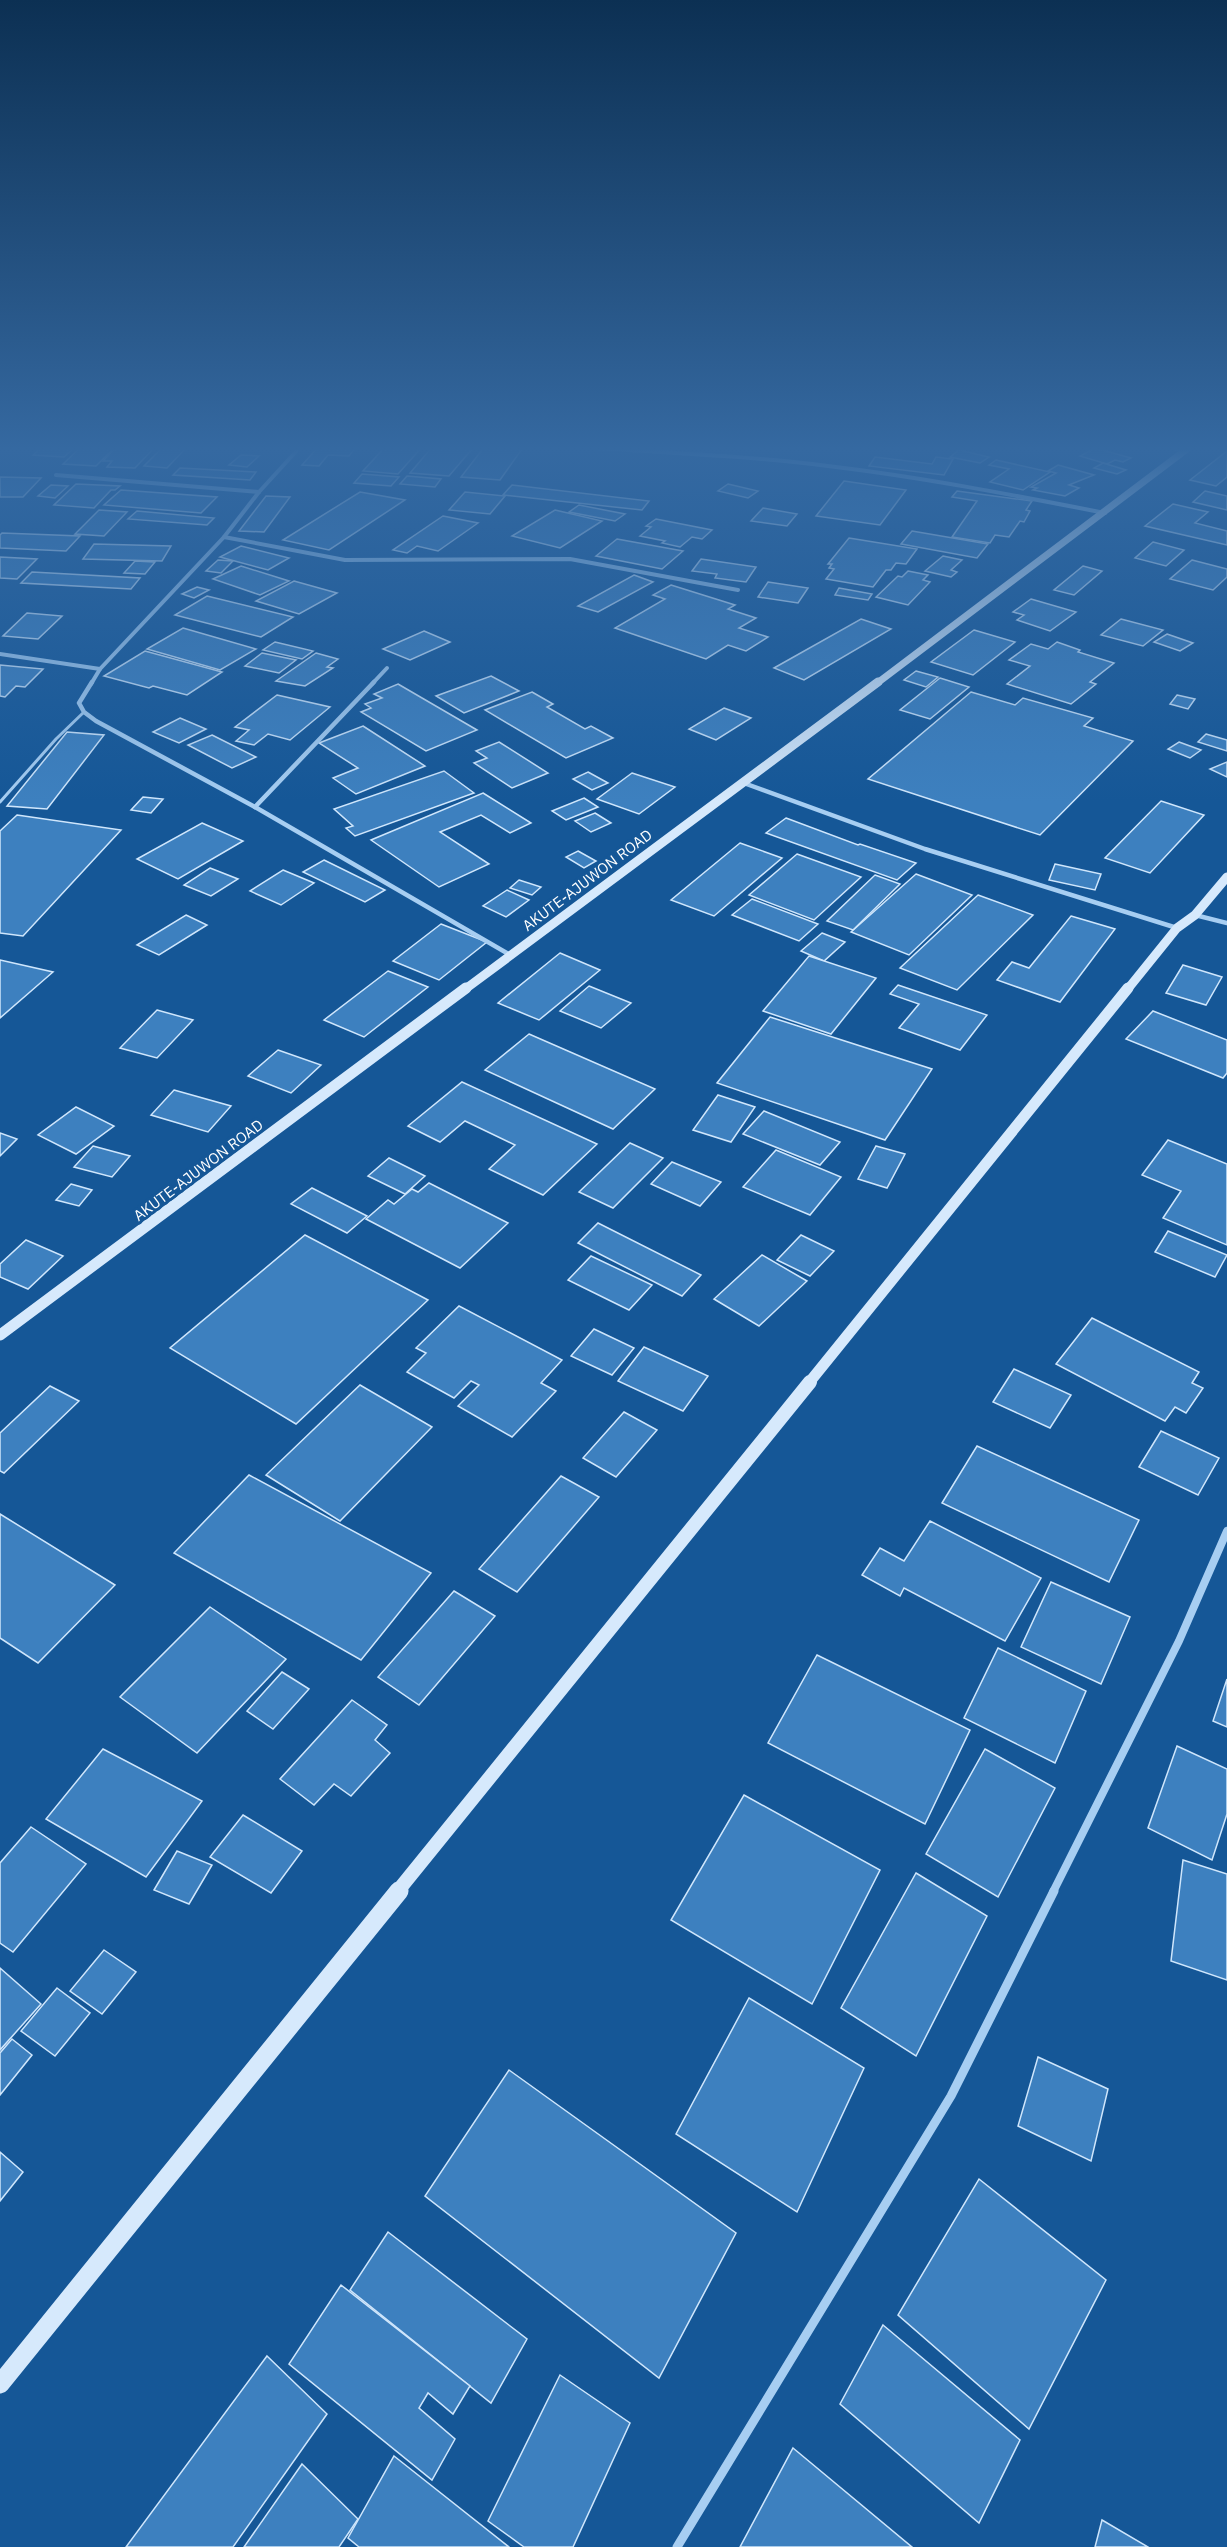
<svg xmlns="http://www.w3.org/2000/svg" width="1227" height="2547" font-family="'IBM Plex Sans',sans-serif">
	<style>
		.building { fill: #3d80bf; stroke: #cfe6fc; stroke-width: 1.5 }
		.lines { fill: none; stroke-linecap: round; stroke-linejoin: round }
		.lane { stroke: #a7cef2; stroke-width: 3 }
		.street-far3 { stroke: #a7cef2; stroke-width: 4 }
		.street-far2 { stroke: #a7cef2; stroke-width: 4.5 }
		.street-far1 { stroke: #a7cef2; stroke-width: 8 }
		.street { stroke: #a7cef2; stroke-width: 9 }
		.secondary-far4 { stroke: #d6e9fc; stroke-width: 7 }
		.secondary-far3 { stroke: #d6e9fc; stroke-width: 9 }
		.secondary-far2 { stroke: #d6e9fc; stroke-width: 11 }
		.secondary-far1 { stroke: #d6e9fc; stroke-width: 14 }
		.secondary { stroke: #d6e9fc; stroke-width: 19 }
		.labels { text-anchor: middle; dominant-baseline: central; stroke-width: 6; stroke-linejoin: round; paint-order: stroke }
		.far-street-label { font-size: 15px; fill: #fff; stroke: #155797 }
	</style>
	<rect width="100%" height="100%" fill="#155797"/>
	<!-- building -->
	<g class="building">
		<polygon points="43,446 76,446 64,457 33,455"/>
		<polygon points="82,446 116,446 96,466 63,464"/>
		<polygon points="117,446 156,446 135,468 107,467 112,461 103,461"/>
		<polygon points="220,446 269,446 265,449"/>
		<polygon points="319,446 357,446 349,456 328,455 319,466 302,465"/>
		<polygon points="386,446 423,446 398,474 363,471"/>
		<polygon points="433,446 467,446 465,448 472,449 449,476 410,473"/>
		<polygon points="485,446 522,449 500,480 461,477"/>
		<polygon points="163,447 186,448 167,468 144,466"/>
		<polygon points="1095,448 1131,458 1123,462 1115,460 1107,464 1080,456"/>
		<polygon points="959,450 989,457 980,463 950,457"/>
		<polygon points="1227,451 1227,477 1216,486 1190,480"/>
		<polygon points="241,455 259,456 247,467 229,465"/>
		<polygon points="875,457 932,464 936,457 953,459 944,475 869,466"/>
		<polygon points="996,460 1050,472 1023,490 990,482 1009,469 989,465"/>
		<polygon points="1103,463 1126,470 1117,474 1094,468"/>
		<polygon points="1058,465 1094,475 1069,485 1079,488 1065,496 1033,490 1037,488 1031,487 1056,473 1048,471"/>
		<polygon points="180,468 256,472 250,480 173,475"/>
		<polygon points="362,474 399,477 391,486 354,483"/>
		<polygon points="407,476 441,479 435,487 400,484"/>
		<polygon points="0,477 41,478 23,497 0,497"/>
		<polygon points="844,481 906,490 880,525 816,516"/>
		<polygon points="76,484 120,486 115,490 111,490 94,508 54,505"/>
		<polygon points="728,484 758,491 748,498 718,491"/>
		<polygon points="51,485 68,486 55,498 38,496"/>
		<polygon points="512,485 649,501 642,510 503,495"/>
		<polygon points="121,490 217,497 201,513 104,505"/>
		<polygon points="957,491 1032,501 1026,510 1030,511 1024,522 1020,521 1009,537 995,535 990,543 952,537 977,501 952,497"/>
		<polygon points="1205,491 1227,496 1227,510 1193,502"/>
		<polygon points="360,492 405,500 329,550 283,540"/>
		<polygon points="465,492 505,496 490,514 449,510"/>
		<polygon points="266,496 290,497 264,532 239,531"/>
		<polygon points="1173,504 1208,512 1195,523 1227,531 1227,545 1145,526"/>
		<polygon points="579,505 625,514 615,521 569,512"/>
		<polygon points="763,508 797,514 787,526 751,521"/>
		<polygon points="99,510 127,512 104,536 75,534"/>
		<polygon points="555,510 602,521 560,548 512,536"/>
		<polygon points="137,511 214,518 207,525 128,519"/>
		<polygon points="443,516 478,523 438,551 417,546 407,553 393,550"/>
		<polygon points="656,519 712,530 702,539 692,537 680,547 662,543 665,541 640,536 651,527 646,526"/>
		<polygon points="912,531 988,544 977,558 901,544"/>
		<polygon points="2,533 80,536 66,551 0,548 0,535"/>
		<polygon points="849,538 917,549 906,564 896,563 891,570 886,570 873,587 826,579 834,569 829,568 832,564 828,564"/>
		<polygon points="617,539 683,551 662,569 596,556"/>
		<polygon points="1153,542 1184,550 1166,566 1135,558"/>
		<polygon points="94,544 171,546 162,561 83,559"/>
		<polygon points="241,546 289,558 268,570 220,557"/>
		<polygon points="943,556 962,560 951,570 957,572 951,577 925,571"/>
		<polygon points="0,557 37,559 17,579 0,578"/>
		<polygon points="701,559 756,567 746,582 715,578 717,574 692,571"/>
		<polygon points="218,560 233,561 221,573 206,571"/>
		<polygon points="1192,560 1227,569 1227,577 1213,590 1170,579"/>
		<polygon points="135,561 155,562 145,574 124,573"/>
		<polygon points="241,566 289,581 260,595 213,579"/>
		<polygon points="1083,566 1102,571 1074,595 1054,590"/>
		<polygon points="908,571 928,575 923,580 930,582 908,605 876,597 898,576 902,577"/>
		<polygon points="32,572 140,578 131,589 21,583"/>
		<polygon points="634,575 653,582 598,612 578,606"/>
		<polygon points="294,581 337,593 299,614 256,601"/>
		<polygon points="768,582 808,588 798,603 758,597"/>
		<polygon points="671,585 735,605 728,609 756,618 739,628 768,637 746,651 728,645 706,659 615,628 665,599 653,595"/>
		<polygon points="197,587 209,590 194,598 182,594"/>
		<polygon points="839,588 872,594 868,600 835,595"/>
		<polygon points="207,596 293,617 261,637 175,615"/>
		<polygon points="1031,599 1076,612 1050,631 1017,620 1024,615 1013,612"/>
		<polygon points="27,613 62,616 38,639 3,636"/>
		<polygon points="861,619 891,629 804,680 774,668"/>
		<polygon points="1121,619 1163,630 1143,646 1101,635"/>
		<polygon points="183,628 256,649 220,670 147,649"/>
		<polygon points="974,630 1015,642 973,675 931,662"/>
		<polygon points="424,631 450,642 410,660 383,649"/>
		<polygon points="1167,634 1193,643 1180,651 1154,642"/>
		<polygon points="275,642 313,651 302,659 263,650"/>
		<polygon points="1057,642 1080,650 1078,652 1114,663 1090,682 1096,684 1071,704 1007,684 1030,666 1009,660 1031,644 1048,649"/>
		<polygon points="145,651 222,672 187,695 153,686 149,688 104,676"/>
		<polygon points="262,653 296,660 279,673 245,666"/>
		<polygon points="316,653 338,659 327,667 333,668 305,686 276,681"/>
		<polygon points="0,665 43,669 25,687 16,686 5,697 0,696"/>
		<polygon points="916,671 938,677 926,687 904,680"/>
		<polygon points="491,676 519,691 464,713 436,696"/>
		<polygon points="940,678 969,687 930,719 900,710"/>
		<polygon points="398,684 477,730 426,751 361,712 371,708 365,704 382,698 374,694"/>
		<polygon points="532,692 553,704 547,707 585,729 591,726 613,738 566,758 485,710"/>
		<polygon points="971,692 1015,705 1023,698 1093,718 1084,726 1133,741 1040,835 868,779"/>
		<polygon points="277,695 330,707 290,740 268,734 254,745 236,741 249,730 235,727"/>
		<polygon points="1177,695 1195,699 1188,709 1170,704"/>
		<polygon points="724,708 751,718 716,740 689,729"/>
		<polygon points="180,718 206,729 179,743 153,732"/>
		<polygon points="363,726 425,766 356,794 333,778 358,768 319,743"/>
		<polygon points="67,732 104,735 47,809 7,806"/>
		<polygon points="1206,734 1227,740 1227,751 1198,742"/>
		<polygon points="212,735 256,757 232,768 188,745"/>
		<polygon points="499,742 548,773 512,788 474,763 487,758 476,751"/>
		<polygon points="1179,742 1201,750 1190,758 1168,749"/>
		<polygon points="1227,762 1227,777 1210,769"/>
		<polygon points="444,771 474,793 355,836 346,828 353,826 334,809"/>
		<polygon points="588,772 608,783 592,790 573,779"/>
		<polygon points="632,773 675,787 639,814 597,799"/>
		<polygon points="483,793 531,823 510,833 481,815 440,832 489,864 439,887 371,840"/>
		<polygon points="143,797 163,799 151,813 131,810"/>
		<polygon points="584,798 598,807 566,820 552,811"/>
		<polygon points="1161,801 1204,815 1150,873 1105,858"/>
		<polygon points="595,813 611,823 591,832 575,821"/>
		<polygon points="17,815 121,830 23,936 0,933 0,831"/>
		<polygon points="786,818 858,845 860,844 916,863 897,880 766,833"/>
		<polygon points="202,823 243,841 178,879 137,859"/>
		<polygon points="740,843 782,858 714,916 671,900"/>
		<polygon points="578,851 596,861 584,868 566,857"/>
		<polygon points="797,854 861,877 814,920 749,895"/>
		<polygon points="324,860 385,890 365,902 303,872"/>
		<polygon points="1055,864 1101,874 1095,890 1049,880"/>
		<polygon points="210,868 238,879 211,896 184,885"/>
		<polygon points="283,870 314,883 281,905 250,891"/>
		<polygon points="916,874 972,895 909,955 851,932"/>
		<polygon points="875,875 900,884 853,930 827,921"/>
		<polygon points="519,880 541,887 532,895 510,888"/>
		<polygon points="507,890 529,900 506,917 483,906"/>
		<polygon points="978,895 1033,915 957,990 900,968"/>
		<polygon points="752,899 818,924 799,941 732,915"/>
		<polygon points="186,915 207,925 159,955 137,945"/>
		<polygon points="1071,916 1115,929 1060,1002 997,980 1012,962 1029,968"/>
		<polygon points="441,924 487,942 439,980 393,961"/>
		<polygon points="822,933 845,942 824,961 801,951"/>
		<polygon points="560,953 600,970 539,1020 498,1003"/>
		<polygon points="809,956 876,978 831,1034 763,1011"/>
		<polygon points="0,960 53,972 0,1018"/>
		<polygon points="1183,965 1222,977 1206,1005 1166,993"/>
		<polygon points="388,971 428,987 364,1037 324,1020"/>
		<polygon points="898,985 987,1015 960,1050 899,1028 919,1004 890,994"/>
		<polygon points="589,986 631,1003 601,1028 560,1011"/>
		<polygon points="157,1010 193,1020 157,1058 120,1048"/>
		<polygon points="1153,1011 1227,1040 1227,1073 1223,1078 1126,1039"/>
		<polygon points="770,1017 932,1069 885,1140 717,1083"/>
		<polygon points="529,1034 655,1089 613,1129 485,1070"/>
		<polygon points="278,1050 321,1065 291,1093 248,1076"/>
		<polygon points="462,1082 597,1144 543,1195 489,1169 515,1145 465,1121 440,1142 408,1126"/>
		<polygon points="174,1090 231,1106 208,1132 151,1115"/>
		<polygon points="718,1095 755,1107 731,1142 693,1130"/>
		<polygon points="76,1107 114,1126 76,1154 38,1135"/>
		<polygon points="764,1111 840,1142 820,1165 743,1134"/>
		<polygon points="0,1133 17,1139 0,1156"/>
		<polygon points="1168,1140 1227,1164 1227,1245 1163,1218 1181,1191 1142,1175"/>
		<polygon points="630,1143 663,1158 613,1208 579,1192"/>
		<polygon points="93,1146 130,1156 112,1177 74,1167"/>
		<polygon points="876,1146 905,1154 887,1188 858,1179"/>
		<polygon points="776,1150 841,1177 810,1215 743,1187"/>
		<polygon points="389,1158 425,1176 405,1194 368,1176"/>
		<polygon points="672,1162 721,1182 700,1206 651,1184"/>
		<polygon points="429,1183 508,1223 460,1268 366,1219 388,1200 394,1204 412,1189 418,1192"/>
		<polygon points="71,1184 92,1190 79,1206 56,1200"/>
		<polygon points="312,1188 367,1216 347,1233 291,1204"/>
		<polygon points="598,1223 701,1275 682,1296 578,1243"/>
		<polygon points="1168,1231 1227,1255 1215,1277 1155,1252"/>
		<polygon points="305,1235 428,1300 296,1424 170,1348"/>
		<polygon points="801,1235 834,1251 810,1276 777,1260"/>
		<polygon points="26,1240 63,1256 28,1289 0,1277 0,1264"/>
		<polygon points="762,1255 807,1281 759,1326 714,1299"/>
		<polygon points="591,1256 652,1285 629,1310 568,1280"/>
		<polygon points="459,1306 562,1360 541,1383 556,1391 512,1437 458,1406 479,1385 471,1381 454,1398 407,1372 426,1353 416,1348"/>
		<polygon points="1092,1318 1199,1372 1192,1383 1203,1388 1186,1413 1175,1407 1165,1421 1056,1364"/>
		<polygon points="594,1329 634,1348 612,1375 571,1356"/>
		<polygon points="644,1347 708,1376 683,1411 618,1381"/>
		<polygon points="1014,1369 1071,1395 1050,1428 993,1402"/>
		<polygon points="360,1385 432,1427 340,1521 266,1475"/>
		<polygon points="50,1386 79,1401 4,1473 0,1471 0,1433"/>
		<polygon points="624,1412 657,1430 616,1477 583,1458"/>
		<polygon points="1161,1431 1219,1458 1198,1495 1139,1467"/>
		<polygon points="977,1446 1139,1520 1109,1582 942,1503"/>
		<polygon points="249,1475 431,1573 361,1660 174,1553"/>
		<polygon points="561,1476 599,1497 517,1592 479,1569"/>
		<polygon points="0,1514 115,1585 38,1663 0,1638"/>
		<polygon points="930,1521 1041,1578 1005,1641 904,1588 900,1596 862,1575 880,1548 904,1561"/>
		<polygon points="1051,1582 1130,1617 1101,1684 1021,1647"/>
		<polygon points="454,1591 495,1616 419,1705 378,1677"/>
		<polygon points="210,1607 286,1659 197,1753 120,1697"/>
		<polygon points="998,1648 1086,1691 1055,1763 964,1718"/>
		<polygon points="817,1655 970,1730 925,1824 768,1743"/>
		<polygon points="282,1672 309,1689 273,1729 247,1711"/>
		<polygon points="1227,1679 1227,1727 1213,1721"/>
		<polygon points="352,1700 387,1725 375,1740 390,1753 351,1796 334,1784 314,1805 280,1779"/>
		<polygon points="1177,1746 1227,1769 1227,1814 1212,1860 1148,1828"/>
		<polygon points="103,1749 202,1801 146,1877 46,1819"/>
		<polygon points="985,1749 1055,1788 998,1897 926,1854"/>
		<polygon points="744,1795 880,1870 812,2004 671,1920"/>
		<polygon points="243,1815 302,1851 271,1893 210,1857"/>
		<polygon points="31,1827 86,1864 13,1952 0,1943 0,1863"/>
		<polygon points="177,1851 212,1865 189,1904 154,1890"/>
		<polygon points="1183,1860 1227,1874 1227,1980 1171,1961"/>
		<polygon points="916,1873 987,1916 916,2056 841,2008"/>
		<polygon points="104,1950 136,1972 102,2014 70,1991"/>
		<polygon points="0,1968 41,2004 0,2050"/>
		<polygon points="57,1988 90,2013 55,2056 21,2031"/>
		<polygon points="749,1998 864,2068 797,2212 676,2134"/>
		<polygon points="12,2039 32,2055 0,2095 0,2053"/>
		<polygon points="1038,2057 1108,2089 1091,2161 1018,2126"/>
		<polygon points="509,2070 736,2233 659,2378 425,2196"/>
		<polygon points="0,2152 23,2172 0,2201"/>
		<polygon points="979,2179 1106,2280 1029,2429 898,2315"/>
		<polygon points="388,2232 527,2339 491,2403 350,2290"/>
		<polygon points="341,2285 470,2386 453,2414 428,2393 419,2408 455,2439 432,2480 289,2364"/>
		<polygon points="883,2325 1020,2440 979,2523 840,2404"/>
		<polygon points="267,2356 327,2414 233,2547 126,2547"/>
		<polygon points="560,2375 630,2423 573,2547 524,2547 488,2521"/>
		<polygon points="793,2448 912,2547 740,2547"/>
		<polygon points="394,2456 509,2547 359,2547 348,2538"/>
		<polygon points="302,2464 358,2519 339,2547 244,2547"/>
		<polygon points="1102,2520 1148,2547 1095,2547"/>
	</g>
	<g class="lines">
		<!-- lane -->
		<polyline class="lane" points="0,802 56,739 84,712"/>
		<!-- street-far3 -->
		<g class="street-far3">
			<path d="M 565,446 C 653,452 740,455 828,466 C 921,477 1013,495 1105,513"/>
			<polyline points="1166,446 1185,451"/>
			<polyline points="56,475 259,492"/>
			<polyline points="224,537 345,560 570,559 738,590"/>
			<polyline points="0,654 100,669"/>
			<polyline points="91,684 100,669 224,537 259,492 301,446"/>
			<polyline points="372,684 387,668"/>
		</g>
		<!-- street-far2 -->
		<g class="street-far2">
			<polyline points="92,682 79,703 84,712 96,721 255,807 512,956"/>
			<polyline points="741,782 925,849 1177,928"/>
			<polyline points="255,807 374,682"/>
			<polyline points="1195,915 1227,923"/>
		</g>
		<!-- street-far1 -->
		<polyline class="street-far1" points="1053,1892 1179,1641 1227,1531"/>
		<!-- street -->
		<polyline class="street" points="677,2547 951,2096 1054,1891"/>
		<!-- secondary-far4 -->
		<polyline class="secondary-far4" points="876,684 1191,446"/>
		<!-- secondary-far3 -->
		<g class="secondary-far3">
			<polyline points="464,990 878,682"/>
			<polyline points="1127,990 1177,928 1195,915 1227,877"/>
		</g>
		<!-- secondary-far2 -->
		<g class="secondary-far2">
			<polyline points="0,1335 466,988"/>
			<polyline points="808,1384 1128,988"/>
		</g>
		<!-- secondary-far1 -->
		<polyline class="secondary-far1" points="397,1892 810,1382"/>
		<!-- secondary -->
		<polyline class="secondary" points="0,2384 399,1891"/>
	</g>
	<!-- sky -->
	<linearGradient id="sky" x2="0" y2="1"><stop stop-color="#0c3053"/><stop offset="0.56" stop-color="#3569a1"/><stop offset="1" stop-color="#3569a1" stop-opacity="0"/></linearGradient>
	<rect width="1227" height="802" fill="url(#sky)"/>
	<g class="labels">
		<!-- far-street labels -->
		<g class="far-street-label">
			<text transform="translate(587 880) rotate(-37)">AKUTE-AJUWON ROAD</text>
			<text transform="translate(198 1170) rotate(-37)">AKUTE-AJUWON ROAD</text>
		</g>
	</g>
</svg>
